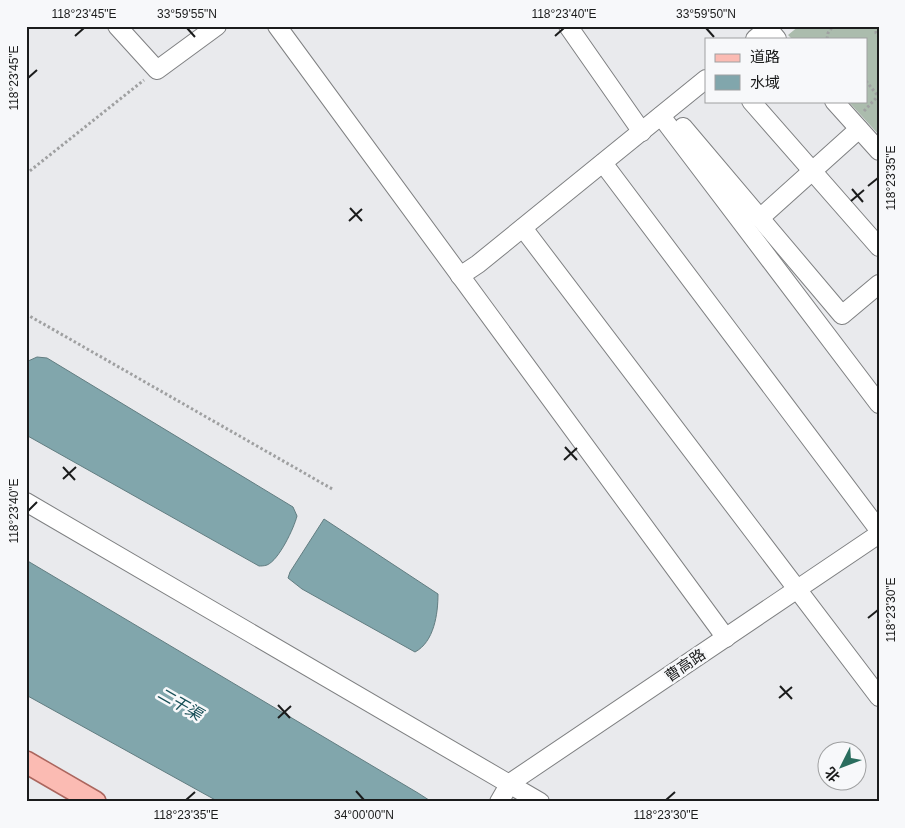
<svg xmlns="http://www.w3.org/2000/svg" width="905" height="828" font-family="Helvetica,'Noto Sans SC',sans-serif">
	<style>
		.green { fill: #abbcad }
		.water { fill: #81a6ac; stroke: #627d81 }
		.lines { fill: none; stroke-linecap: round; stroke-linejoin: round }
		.minor-casing { stroke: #7f8082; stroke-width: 20 }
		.major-casing { stroke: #ab665e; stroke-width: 24 }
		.path { stroke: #9fa0a1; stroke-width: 3; stroke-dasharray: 2.5 2.5; stroke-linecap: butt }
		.minor { stroke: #fff; stroke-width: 18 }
		.major { stroke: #fbbbb3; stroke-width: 21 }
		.ticks { fill: none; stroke: #1b1c1c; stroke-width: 2 }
		.labels { text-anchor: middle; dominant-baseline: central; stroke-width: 5; stroke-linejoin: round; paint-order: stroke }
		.street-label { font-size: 15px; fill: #1b1c1c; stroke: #f7f8fa }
		.water-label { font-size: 16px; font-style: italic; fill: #184f57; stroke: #f7f8fa }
		.neatline { fill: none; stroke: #1b1c1c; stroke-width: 2 }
		.ticks-label { font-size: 12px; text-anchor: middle; fill: #1b1c1c }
	</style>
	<rect width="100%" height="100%" fill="#e9eaed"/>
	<!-- green -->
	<polygon class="green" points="799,26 879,26 879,135 848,101 866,101 866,39 792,39 788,35"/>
	<!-- water -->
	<g class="water">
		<path d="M 37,357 L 47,358 L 293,507 L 297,516 C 294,528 279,560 267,565 C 264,566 261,566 259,566 L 26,435 L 26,362 Z"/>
		<path d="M 324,519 L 438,594 C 438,614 434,642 415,652 L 302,589 L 288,578 L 290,572 Z"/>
		<polygon points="26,560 418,793 432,802 219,802 26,695"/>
	</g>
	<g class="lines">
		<!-- minor casing -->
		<g class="minor-casing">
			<g id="minor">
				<polyline points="117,26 157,70 217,26"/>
				<polyline points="277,26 726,638"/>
				<polyline points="568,26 642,132"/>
				<polyline points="766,26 777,39"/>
				<polyline points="755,39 768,28"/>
				<polyline points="751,101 879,247"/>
				<polyline points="834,101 879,151"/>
				<polyline points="661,116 879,404"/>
				<polyline points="683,127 842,315 879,284"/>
				<polyline points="603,163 879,530"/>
				<polyline points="760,218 859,129"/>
				<polyline points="523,228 879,697"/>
				<polyline points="460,276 478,264 706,79"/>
				<polyline points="26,502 540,802"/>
				<polyline points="499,802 510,783 879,534"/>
			</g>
		</g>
		<!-- major casing -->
		<g class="major-casing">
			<polyline id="major" points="26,762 95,802"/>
		</g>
		<!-- path -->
		<g class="path">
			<polyline points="876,26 876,33 879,37"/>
			<polyline points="827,39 828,33 833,26"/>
			<polyline points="866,81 878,96"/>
			<polyline points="864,111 879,95"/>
			<polyline points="26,174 144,80"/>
			<polyline points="26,314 334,490"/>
		</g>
		<!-- minor -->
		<use href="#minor" class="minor"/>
		<!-- major -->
		<use href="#major" class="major"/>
	</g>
	<!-- ticks -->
	<path class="ticks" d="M 187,28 L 195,37M 706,28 L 714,37M 75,36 L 84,28M 555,36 L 564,28M 28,78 L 37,70M 868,186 L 878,178M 852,189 L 863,202M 851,201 L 864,190M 350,208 L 362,221M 349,221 L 362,209M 565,447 L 577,460M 564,460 L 577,448M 63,467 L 75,480M 63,479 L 76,467M 28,511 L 37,502M 868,618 L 878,610M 780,686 L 792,699M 779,698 L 792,687M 278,705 L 290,718M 278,718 L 291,706M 356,791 L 364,800M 186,800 L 195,792M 666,800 L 675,792"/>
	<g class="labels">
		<!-- street labels -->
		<g class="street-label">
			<text transform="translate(685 665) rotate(-34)">曹高路</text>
		</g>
		<!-- water labels -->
		<g class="water-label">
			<text transform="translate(180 704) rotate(30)">二干渠</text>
		</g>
	</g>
	<!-- border -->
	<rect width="905" height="828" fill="none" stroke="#f7f8fa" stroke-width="55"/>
	<!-- legend -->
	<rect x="705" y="38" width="162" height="65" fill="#f7f8fa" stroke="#9fa0a1"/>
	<rect x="715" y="54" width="25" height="8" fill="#fbbbb3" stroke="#9fa0a1"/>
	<text x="750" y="62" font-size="15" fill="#1b1c1c">道路</text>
	<rect x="715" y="75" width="25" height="15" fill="#81a6ac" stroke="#9fa0a1"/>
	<text x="750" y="88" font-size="15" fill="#1b1c1c">水域</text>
	<!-- north arrow -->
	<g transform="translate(842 766) rotate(228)"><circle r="24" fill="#f7f8fa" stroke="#9fa0a1"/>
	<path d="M0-4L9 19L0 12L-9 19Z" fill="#2a6d5e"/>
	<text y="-8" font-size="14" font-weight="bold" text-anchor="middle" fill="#1b1c1c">北</text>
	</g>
	<rect x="28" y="28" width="850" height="772" class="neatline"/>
	<g class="ticks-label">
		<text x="84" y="18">118°23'45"E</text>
		<text x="187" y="18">33°59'55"N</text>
		<text x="564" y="18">118°23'40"E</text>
		<text x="706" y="18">33°59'50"N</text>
		<text transform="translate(14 78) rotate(-90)" y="4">118°23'45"E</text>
		<text transform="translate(891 178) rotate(-90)" y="4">118°23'35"E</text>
		<text transform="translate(14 511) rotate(-90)" y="4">118°23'40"E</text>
		<text transform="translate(891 610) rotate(-90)" y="4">118°23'30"E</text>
		<text x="186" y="819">118°23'35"E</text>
		<text x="364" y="819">34°00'00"N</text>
		<text x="666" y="819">118°23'30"E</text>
	</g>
</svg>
